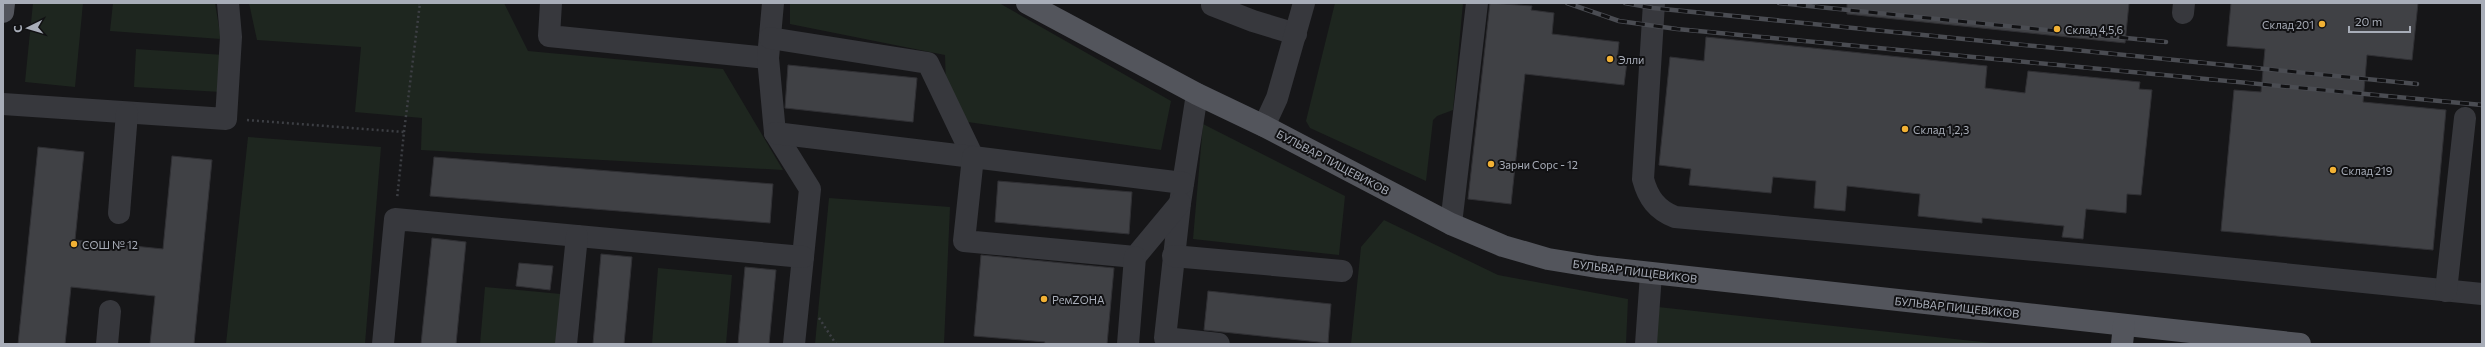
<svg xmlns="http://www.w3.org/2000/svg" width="2485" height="347" font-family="Commissioner,sans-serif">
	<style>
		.green { fill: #1e261f }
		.building { fill: #404145; stroke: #303034 }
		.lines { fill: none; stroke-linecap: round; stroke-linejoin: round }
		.path { stroke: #3d3f44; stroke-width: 2.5; stroke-dasharray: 2 3; stroke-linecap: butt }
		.minor { stroke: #37383d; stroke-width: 22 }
		.major { stroke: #53555c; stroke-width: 22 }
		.rail-casing { stroke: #4a4c52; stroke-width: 4.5 }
		.rail { stroke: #111113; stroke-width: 3; stroke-dasharray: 9; stroke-linecap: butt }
		.poi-dot { fill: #f2b134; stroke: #111113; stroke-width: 1.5 }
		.labels { text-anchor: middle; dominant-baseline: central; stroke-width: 4; stroke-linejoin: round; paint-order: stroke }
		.poi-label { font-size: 11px; fill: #a8adb8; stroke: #111113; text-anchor: start }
		.street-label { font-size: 11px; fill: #a8adb8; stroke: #111113 }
	</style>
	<rect width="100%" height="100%" fill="#161618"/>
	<!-- green -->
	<g class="green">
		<polygon points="33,3 83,3 75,87 25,82"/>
		<polygon points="113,3 215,3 221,39 110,31"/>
		<polygon points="249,3 504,3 528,51 723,69 783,170 421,150 422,118 355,112 361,47 257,40"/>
		<polygon points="790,3 999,3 1171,101 1161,150 947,119 945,55 790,24"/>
		<polygon points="1335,3 1463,3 1453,110 1437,116 1433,120 1426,181 1310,128 1306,121"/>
		<polygon points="136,49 224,55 221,92 134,87"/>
		<polygon points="1203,124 1345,196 1339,255 1193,239"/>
		<polygon points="248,137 381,147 365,344 226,344"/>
		<polygon points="829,198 950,207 944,344 815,344"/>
		<polygon points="1384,220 1498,275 1628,299 1626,344 1351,344 1361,247"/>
		<polygon points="658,268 732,275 726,344 652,344"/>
		<polygon points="485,287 561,294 556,344 480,344"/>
		<polygon points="1658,307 2001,344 1654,344"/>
	</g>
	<!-- building -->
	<g class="building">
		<polygon points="1490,3 1532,6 1531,10 1554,13 1552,34 1619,42 1617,61 1627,62 1624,85 1525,74 1511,204 1468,199"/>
		<polygon points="1847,3 2129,3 2125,43 1847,14"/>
		<polygon points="2231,3 2418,3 2412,60 2367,55 2363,102 2446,110 2433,250 2221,231 2234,90 2261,92 2265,49 2227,46"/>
		<polygon points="1706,37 1987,66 1985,88 2025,93 2028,71 2140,82 2139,89 2152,90 2141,195 2127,194 2126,213 2086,209 2083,239 2062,237 2064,226 1982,218 1982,223 1918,216 1920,194 1847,186 1845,211 1814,208 1816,181 1773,177 1771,193 1689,185 1691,169 1659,165 1670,57 1704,61"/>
		<polygon points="788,65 917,78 913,122 785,108"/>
		<polygon points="38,147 84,152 75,240 163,249 172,156 212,160 194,344 150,344 155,296 71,287 65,344 18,344"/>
		<polygon points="434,157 773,184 770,223 430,196"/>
		<polygon points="998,181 1132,192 1129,234 995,222"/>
		<polygon points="432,238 466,242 456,344 421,344"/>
		<polygon points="601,254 632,257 624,344 593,344"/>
		<polygon points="981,255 1114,268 1107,344 1044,344 1045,342 974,336"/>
		<polygon points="519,263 553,266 550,290 516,286"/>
		<polygon points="745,267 776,270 769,344 738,344"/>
		<polygon points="1208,291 1331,304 1328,343 1204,330"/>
	</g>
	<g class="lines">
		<!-- path -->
		<g class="path">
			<polyline points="247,120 404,132 397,199"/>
			<polyline points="404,132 420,3 415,3"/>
			<polyline points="819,318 836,344"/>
		</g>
		<!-- minor -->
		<g class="minor">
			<polyline points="551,3 549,36 768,58"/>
			<polyline points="773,3 768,58 775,133 810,189 794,344"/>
			<path d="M 1654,3 L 1643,179 C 1648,198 1657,210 1675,217 L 2165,262 L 2482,294"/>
			<polyline points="1212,5 1253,21 1296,34"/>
			<polyline points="2183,13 2184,3"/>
			<polyline points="770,38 928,63 973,157"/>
			<polyline points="1197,94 1180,203 1165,338 1219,344"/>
			<polyline points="3,104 226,119 231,37 228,3"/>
			<polyline points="1264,126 1277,98 1304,3"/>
			<polyline points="775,133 973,157"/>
			<polyline points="1180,203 1135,257 964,241 973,157 1183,183"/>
			<polyline points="119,213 127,113"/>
			<polyline points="1451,224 1477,3"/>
			<polyline points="1173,256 1342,271"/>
			<polyline points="2446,291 2465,118"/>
			<polyline points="107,344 110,311"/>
			<polyline points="383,344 395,219 803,257"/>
			<polyline points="566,344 577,236"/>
			<polyline points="1128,344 1135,257"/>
			<polyline points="1646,344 1651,274"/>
		</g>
		<!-- major -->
		<g class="major">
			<polyline points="1027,3 1197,94 1264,126 1451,224 1503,246 1548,259 1597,267 2300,344"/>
			<polyline points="3,12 4,3"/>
			<polyline points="2122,344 2124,325"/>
		</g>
		<!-- rail casing -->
		<g class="rail-casing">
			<g id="rail">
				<polyline points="1567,3 1619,21 1677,29 2482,105"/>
				<polyline points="1625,3 1653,8 2417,84"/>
				<polyline points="1779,3 2166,42"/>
			</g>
		</g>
		<!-- rail -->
		<use href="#rail" class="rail"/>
	</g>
	<!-- markers -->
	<g class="poi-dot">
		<circle cx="2322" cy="24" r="4"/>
		<circle cx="2057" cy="29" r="4"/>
		<circle cx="1610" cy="59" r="4"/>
		<circle cx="1905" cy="129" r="4"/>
		<circle cx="1491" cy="164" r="4"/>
		<circle cx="2333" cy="170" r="4"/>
		<circle cx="74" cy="244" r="4"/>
		<circle cx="1044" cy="299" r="4"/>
	</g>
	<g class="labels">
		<!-- poi labels -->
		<g class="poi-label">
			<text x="2314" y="24" text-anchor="end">Склад 201</text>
			<text x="2065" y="29">Склад 4,5,6</text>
			<text x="1618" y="59">Элли</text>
			<text x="1913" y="129">Склад 1,2,3</text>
			<text x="1499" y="164">Зарни Сорс - 12</text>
			<text x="2341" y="170">Склад 219</text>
			<text x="82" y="244">СОШ № 12</text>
			<text x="1052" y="299">РемZОНА</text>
		</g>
		<!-- street labels -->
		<g class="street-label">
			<text transform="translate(1333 162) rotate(28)">БУЛЬВАР ПИЩЕВИКОВ</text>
			<text transform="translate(1635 271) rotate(7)">БУЛЬВАР ПИЩЕВИКОВ</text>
			<text transform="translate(1957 307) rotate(6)">БУЛЬВАР ПИЩЕВИКОВ</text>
		</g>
	</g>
	<!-- border -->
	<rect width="2485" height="347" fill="none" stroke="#a8adb8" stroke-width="8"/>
	<!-- north arrow -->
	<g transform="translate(28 28) rotate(265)" stroke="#111113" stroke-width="3" paint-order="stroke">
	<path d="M0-3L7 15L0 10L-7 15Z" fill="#a8adb8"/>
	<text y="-6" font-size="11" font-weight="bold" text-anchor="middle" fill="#a8adb8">С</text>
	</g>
	<!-- scale -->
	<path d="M2349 26v6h61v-6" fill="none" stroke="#a8adb8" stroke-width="2"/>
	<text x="2355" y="26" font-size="12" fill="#a8adb8" stroke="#111113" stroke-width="3" paint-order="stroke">20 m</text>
</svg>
